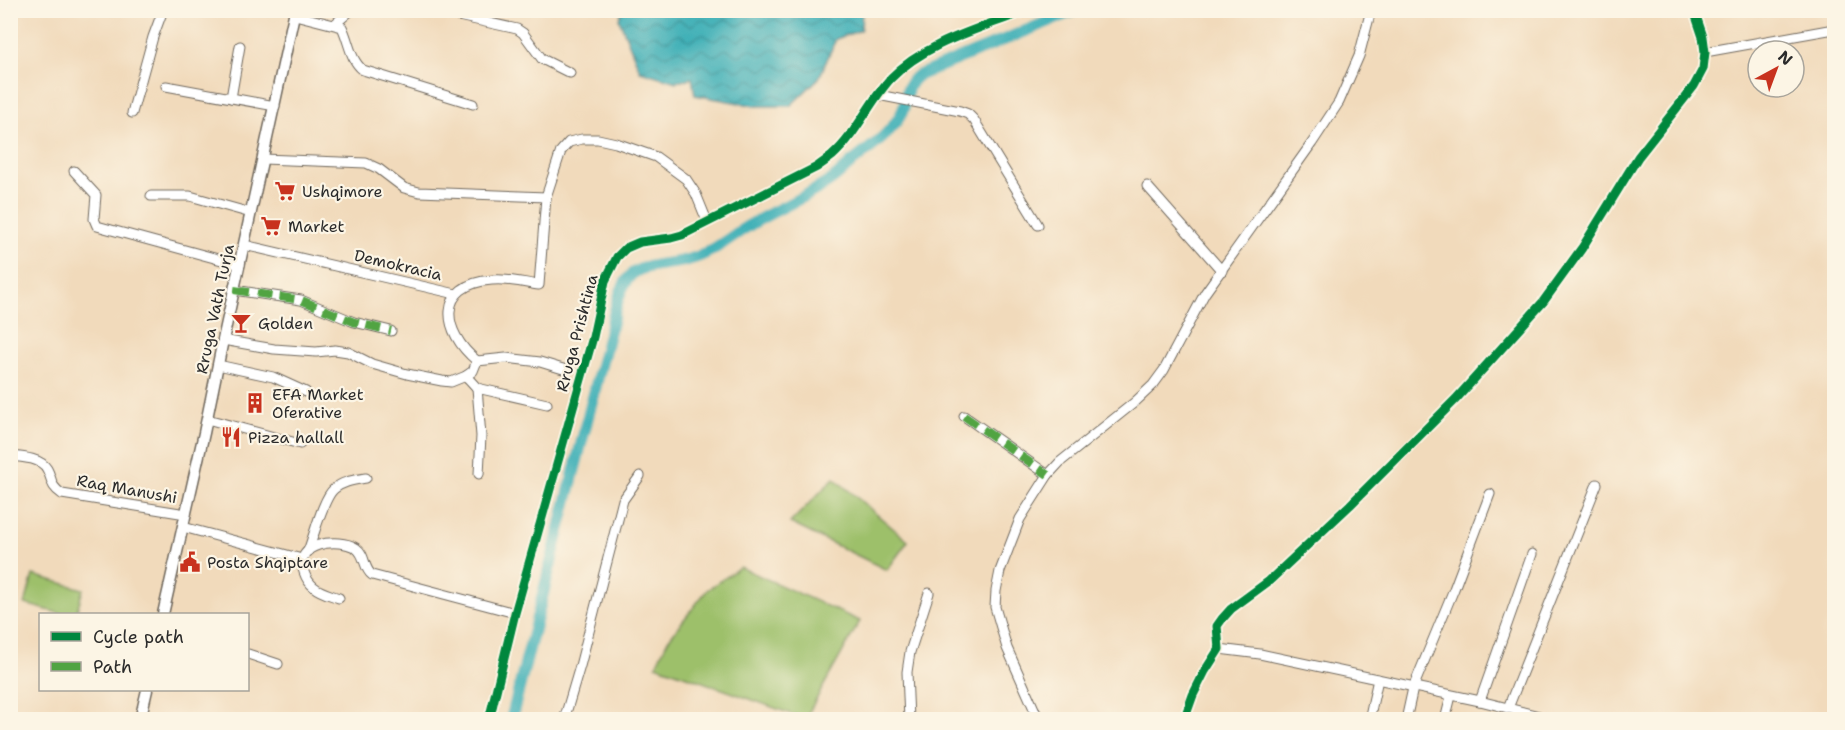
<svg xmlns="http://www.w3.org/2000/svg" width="1845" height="730" font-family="'Shantell Sans',sans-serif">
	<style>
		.garden { fill: #9dc06a; stroke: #64764a; stroke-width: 1.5 }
		.water { fill: url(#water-waves); stroke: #356e71; stroke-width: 1.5 }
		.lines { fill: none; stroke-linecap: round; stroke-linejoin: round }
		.canal { stroke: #3fb0b7; stroke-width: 12 }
		.minor-casing { stroke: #70685d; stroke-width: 11 }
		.tertiary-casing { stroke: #70685d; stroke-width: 13 }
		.minor { stroke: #fff; stroke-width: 9 }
		.tertiary { stroke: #fff; stroke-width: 10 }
		.quiet { stroke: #51a443; stroke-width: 8; stroke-dasharray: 15 8; stroke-linecap: butt }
		.cycleway-casing { stroke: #fcf5e5; stroke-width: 13 }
		.cycleway { stroke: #00873e; stroke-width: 9 }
		.labels { text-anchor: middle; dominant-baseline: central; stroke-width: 4.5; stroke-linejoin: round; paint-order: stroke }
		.poi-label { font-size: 16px; fill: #2b2b2b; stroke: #fcf5e5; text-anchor: start }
		.street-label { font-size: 16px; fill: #2b2b2b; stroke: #fcf5e5 }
	</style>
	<defs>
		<pattern id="water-waves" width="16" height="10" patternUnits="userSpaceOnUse" patternTransform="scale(1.5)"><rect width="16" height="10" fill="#3fb0b7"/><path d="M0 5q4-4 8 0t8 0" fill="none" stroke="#358f95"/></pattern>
	</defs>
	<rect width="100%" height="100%" fill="#fcf5e5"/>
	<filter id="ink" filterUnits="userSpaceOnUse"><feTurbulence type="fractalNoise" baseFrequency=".0167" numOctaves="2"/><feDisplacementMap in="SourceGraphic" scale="12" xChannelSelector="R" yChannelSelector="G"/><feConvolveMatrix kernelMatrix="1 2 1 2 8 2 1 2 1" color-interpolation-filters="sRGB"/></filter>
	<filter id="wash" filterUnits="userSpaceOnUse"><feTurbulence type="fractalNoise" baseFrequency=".008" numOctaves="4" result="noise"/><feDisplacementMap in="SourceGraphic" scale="24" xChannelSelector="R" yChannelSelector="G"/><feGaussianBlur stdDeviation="1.35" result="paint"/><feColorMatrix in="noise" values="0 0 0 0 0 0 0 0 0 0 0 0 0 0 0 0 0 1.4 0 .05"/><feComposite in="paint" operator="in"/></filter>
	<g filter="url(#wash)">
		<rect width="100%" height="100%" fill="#f1dabb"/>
		<!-- garden -->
		<g class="garden">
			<polygon points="834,478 908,541 887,570 790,523"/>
			<polygon points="740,567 860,621 805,719 656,665 668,640 707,590"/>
			<polygon points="33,575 83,589 76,614 62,614 25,604"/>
		</g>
		<!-- water -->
		<polygon class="water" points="622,11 622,10 862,11 861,30 836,39 819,78 790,106 756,106 695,95 692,78 676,82 640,71 619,19"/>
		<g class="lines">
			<!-- canal -->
			<path class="canal" d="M 511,720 L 610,330 C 614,315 619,287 631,275 C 644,263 674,265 691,259 C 713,253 731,236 750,225 C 776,209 805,198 830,181 C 838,176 844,169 851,163 C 869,149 888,136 900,116 C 909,102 902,88 917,76 L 1076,10"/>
		</g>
	</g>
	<g filter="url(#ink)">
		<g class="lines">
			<!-- minor casing -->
			<g class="minor-casing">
				<g id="minor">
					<polyline points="431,10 517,29 523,33 542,59 570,73"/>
					<path d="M 295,15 L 342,27 C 349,41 350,60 363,70 L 473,104"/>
					<polyline points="335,24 351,10"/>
					<polyline points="1705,52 1834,29"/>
					<polyline points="166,86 275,106"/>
					<polyline points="878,95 960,111 968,114 974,120 1038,225"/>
					<polyline points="231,98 240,46"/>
					<polyline points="132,113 153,37 163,10"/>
					<polyline points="263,159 366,163 379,169 404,188 419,192 546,197"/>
					<polyline points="74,171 96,195 94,219 97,226 240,265"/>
					<polyline points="1147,186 1222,271"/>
					<polyline points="151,196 190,196 251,213"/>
					<polyline points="244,245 456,294"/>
					<polyline points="234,290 301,300 354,322 391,331"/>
					<polyline points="223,340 274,349 316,352 335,350 348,352 372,364 407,374 442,381 451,382 466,376 473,371 477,361"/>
					<polyline points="218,365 273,377 306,392"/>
					<path d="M 563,369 L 540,362 L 506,358 L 477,361 C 441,332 436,284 492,280 C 507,278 524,283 539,285 L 546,197 L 561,151 L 569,142 L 582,139 L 598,139 L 616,143 L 656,157 L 686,179 L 696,194 L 707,221"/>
					<polyline points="466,376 477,388 547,404"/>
					<polyline points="477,388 481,436 479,474"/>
					<polyline points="964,416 1048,475"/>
					<polyline points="207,419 300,444"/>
					<path d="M 10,456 C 22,457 41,458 47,469 C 53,480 49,485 62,494 L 186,514"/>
					<polyline points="183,527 302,559"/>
					<path d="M 308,551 C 314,536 323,498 334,489 C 343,481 355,480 366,478"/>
					<path d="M 339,598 C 331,595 321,593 314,587 C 309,583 306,578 304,572 C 292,543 338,537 356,548 C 366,555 363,568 372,575 L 515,613"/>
					<polyline points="1219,649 1260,654 1480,701 1555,720"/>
					<polyline points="248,654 278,664"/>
					<polyline points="1480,701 1532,554"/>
					<polyline points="1508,708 1597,484"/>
					<path d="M 489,720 L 515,613 L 593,337 L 605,281 L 617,257 L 626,248 L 640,242 L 671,238 L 682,235 L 817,167 C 822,163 827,160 832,156 C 856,135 869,102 891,78 C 926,42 980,29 1027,10"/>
					<polyline points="564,720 580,666 623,500 640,476"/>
					<polyline points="909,720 907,672 910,652 929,593"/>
					<polyline points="1039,720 1007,648 995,607 996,591 1000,571 1020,519 1048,475 1060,462 1135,402 1153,385 1164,370 1205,293 1312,143 1339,102 1359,56 1371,10"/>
					<polyline points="1184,720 1193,695 1205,671 1219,649 1217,626 1222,619 1231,609 1269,581 1350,505 1456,399 1543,302 1582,248 1638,157 1694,86 1703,69 1705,52 1703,37 1694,10"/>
					<polyline points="1369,720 1378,679"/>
					<polyline points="1406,720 1413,688 1454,589 1490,494"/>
					<polyline points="1445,720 1451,696"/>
				</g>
			</g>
			<!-- tertiary casing -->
			<g class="tertiary-casing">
				<g id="tertiary">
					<polyline points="163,614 204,433 223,340 295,10"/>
					<polyline points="140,720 147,690"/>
				</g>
			</g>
			<!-- minor -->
			<use href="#minor" class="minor"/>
			<!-- tertiary -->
			<use href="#tertiary" class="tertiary"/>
			<!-- quiet -->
			<g class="quiet">
				<polyline points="234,290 301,300 354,322 391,331"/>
				<polyline points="964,416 1048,475"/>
			</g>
			<!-- cycleway casing -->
			<g class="cycleway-casing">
				<g id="cycleway">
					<path d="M 489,720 L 515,613 L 593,337 L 605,281 L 617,257 L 626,248 L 640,242 L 671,238 L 682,235 L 817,167 C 822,163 827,160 832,156 C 856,135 869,102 891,78 C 926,42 980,29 1027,10"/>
					<polyline points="1184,720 1193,695 1205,671 1219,649 1217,626 1222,619 1231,609 1269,581 1350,505 1456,399 1543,302 1582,248 1638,157 1694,86 1703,69 1705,52 1703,37 1694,10"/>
				</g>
			</g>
			<!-- cycleway -->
			<use href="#cycleway" class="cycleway"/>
		</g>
	</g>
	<!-- icons -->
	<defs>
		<g id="supermarket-bare" transform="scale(1.62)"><path d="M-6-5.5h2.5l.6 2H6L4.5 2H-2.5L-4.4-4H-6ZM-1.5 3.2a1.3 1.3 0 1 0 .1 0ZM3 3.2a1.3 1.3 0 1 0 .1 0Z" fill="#c8321e" stroke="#fcf5e5" stroke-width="2.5" paint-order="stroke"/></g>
		<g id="bar-bare" transform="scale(1.62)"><path d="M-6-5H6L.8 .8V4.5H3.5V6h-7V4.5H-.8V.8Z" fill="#c8321e" stroke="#fcf5e5" stroke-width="2.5" paint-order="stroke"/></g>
		<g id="building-bare" transform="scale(1.62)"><path d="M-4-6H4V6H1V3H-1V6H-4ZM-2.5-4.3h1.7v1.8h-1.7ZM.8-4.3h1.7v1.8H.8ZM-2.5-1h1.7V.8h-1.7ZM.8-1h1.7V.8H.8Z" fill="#c8321e" stroke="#fcf5e5" stroke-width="2.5" paint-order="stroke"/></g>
		<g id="restaurant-bare" transform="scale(1.62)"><path d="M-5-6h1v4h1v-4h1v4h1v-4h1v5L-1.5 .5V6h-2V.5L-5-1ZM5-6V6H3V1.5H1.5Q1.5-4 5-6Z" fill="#c8321e" stroke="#fcf5e5" stroke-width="2.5" paint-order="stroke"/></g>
		<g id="civic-bare" transform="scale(1.62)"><path d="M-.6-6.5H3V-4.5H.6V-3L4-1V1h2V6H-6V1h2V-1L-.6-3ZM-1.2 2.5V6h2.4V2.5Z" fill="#c8321e" stroke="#fcf5e5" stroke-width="2.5" paint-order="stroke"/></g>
	</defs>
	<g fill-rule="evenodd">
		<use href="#supermarket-bare" x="285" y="191"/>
		<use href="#supermarket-bare" x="271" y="226"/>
		<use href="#bar-bare" x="241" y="323"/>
		<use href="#building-bare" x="255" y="403"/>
		<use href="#restaurant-bare" x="231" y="437"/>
		<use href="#civic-bare" x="190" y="562"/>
	</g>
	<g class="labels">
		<!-- poi labels -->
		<g class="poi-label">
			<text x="302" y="191">Ushqimore</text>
			<text x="288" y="226">Market</text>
			<text x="258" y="323">Golden</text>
			<text x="272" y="394">EFA Market<tspan x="272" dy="18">Oferative</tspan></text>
			<text x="248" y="437">Pizza hallall</text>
			<text x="207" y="562">Posta Shqiptare</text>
		</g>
		<!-- street labels -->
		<g class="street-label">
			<text transform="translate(398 265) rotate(13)">Demokracia</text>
			<text transform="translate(215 309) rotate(-78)">Rruga Vath Turja</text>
			<text transform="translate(577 333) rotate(-75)">Rruga Prishtina</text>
			<text transform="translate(127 489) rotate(10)">Raq Manushi</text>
		</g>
	</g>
	<!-- margin -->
	<rect width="1845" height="730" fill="none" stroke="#fcf5e5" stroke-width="36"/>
	<!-- legend -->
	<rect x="39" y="613" width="210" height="78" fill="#fcf5e5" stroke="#a8a49b" stroke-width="1.5"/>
	<rect x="51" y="632" width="30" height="9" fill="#00873e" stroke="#a8a49b" stroke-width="1.5"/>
	<text x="93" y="643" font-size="18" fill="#2b2b2b">Cycle path</text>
	<rect x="51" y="662" width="30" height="9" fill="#51a443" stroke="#a8a49b" stroke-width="1.5"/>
	<text x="93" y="673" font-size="18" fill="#2b2b2b">Path</text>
	<!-- north arrow -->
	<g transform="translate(1776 69) rotate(41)"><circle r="28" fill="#fcf5e5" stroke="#a8a49b" stroke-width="1.5"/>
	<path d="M0-4.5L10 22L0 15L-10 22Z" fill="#c8321e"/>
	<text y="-9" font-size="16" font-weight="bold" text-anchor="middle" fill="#2b2b2b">N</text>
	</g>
</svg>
